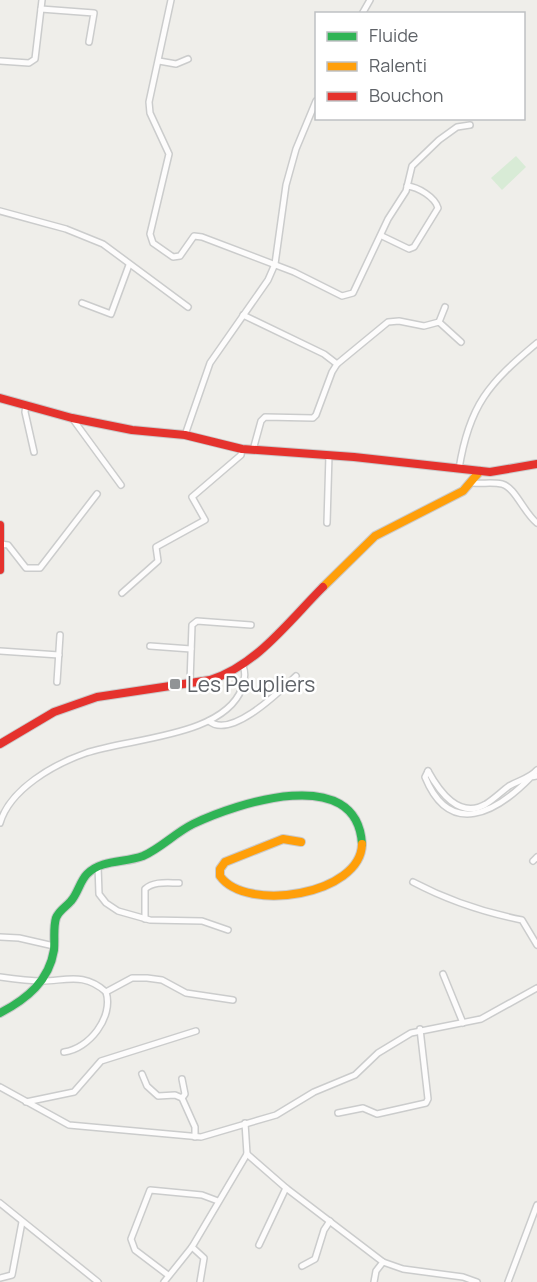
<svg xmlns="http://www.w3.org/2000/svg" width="537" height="1282" font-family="Manrope,sans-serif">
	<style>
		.green { fill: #d8ebd6 }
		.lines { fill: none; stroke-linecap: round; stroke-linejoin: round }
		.street-casing { stroke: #cbcccc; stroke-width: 8 }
		.fast-casing { stroke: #cacacb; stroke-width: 10 }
		.slow-casing { stroke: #cacacb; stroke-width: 10 }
		.jam-casing { stroke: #cacacb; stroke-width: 10 }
		.street { stroke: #fdfcfc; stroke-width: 5 }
		.fast { stroke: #30b455; stroke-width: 8 }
		.slow { stroke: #ff9f0a; stroke-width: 8 }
		.jam { stroke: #e5322d; stroke-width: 8 }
		.poi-dot { fill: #919496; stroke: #fff; stroke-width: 2 }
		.labels { text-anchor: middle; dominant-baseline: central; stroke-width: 5; stroke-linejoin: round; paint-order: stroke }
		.poi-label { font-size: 21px; fill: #5f6368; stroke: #fff; text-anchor: start }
	</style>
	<rect width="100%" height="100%" fill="#efeeea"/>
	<!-- green -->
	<polygon class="green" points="516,156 526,167 502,190 491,178"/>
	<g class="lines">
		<!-- street casing -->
		<g class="street-casing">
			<g id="street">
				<polyline points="171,0 149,102 150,113 169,154 150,234 153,243 173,257 180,256 194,236 202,237 294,272 342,296 353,293 388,219 406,191 412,166 439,140 457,127 470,125"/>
				<polyline points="41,9 94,13 89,42"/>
				<polyline points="362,14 370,0"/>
				<polyline points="0,61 29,63 35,59 42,0"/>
				<polyline points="159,61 176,64 188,59"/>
				<polyline points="0,211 66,229 103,244 188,307"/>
				<path d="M 382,236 L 409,249 L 414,247 L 438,208 C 435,197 418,187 407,186"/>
				<polyline points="82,303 111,314 129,265"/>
				<polyline points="243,315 324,354 337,364"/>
				<polyline points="439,322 445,307"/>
				<polyline points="26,405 25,412 34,452"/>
				<polyline points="72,418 121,485"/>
				<polyline points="185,435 210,363 268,280 275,264 286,185 296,149 316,101"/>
				<polyline points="253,450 261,421 265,417 313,418 316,415 332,372 337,364 388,322 399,321 424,326 439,322 461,342"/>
				<path d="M 459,469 C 469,405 489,383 537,343"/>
				<path d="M 473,483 C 482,484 492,482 502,484 C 515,487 524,513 537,523"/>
				<polyline points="327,523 329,455"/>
				<polyline points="0,544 8,545 26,568 40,568 97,494"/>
				<polyline points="122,593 158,561 156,547 205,520 192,497 241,455 242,449"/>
				<polyline points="150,646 191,649"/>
				<polyline points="0,651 59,655"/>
				<polyline points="57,682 60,635"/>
				<polyline points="190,682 192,625 197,621 251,625"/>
				<path d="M 209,721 C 231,740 281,690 296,676"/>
				<path d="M 428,771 L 425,777 C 450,838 496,813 531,777 L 537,776"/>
				<path d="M 428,771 C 439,791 459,820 486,804 C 494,799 501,792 509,786 C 519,780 529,779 537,770"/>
				<path d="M 0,823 C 10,789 54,764 86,753 C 129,738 224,737 242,688 C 245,680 246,673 243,666"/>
				<polyline points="533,861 537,857"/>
				<polyline points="98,866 99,894 106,903 118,911 150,920 202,921 228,930"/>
				<path d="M 413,882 C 449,901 482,912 522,920 L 537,945"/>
				<path d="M 145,919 L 145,889 C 154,881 167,883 179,883"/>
				<polyline points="0,937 19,938 54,946"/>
				<polyline points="443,974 463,1023"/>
				<path d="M 0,977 C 14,979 29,981 43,981 C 69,980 85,973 106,992 L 132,978 L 147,978 L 162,980 L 186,993 L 233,1000"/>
				<path d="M 64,1052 C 89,1049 114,1017 106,992"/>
				<polyline points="142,1074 147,1086 158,1096 175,1095 182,1098 195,1127 195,1137"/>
				<polyline points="182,1079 185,1094 182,1098"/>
				<polyline points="0,1087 69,1125 201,1137 276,1115 314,1092 355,1075 378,1053 411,1033 481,1019 537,988"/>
				<polyline points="26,1102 74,1092 101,1061 196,1031"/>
				<polyline points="338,1113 363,1108 377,1114 426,1103 428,1099 420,1029"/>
				<polyline points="247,1154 286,1188 383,1262 403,1269 463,1277 477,1282"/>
				<polyline points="0,1203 98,1282"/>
				<polyline points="259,1245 286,1188"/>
				<polyline points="192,1247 204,1258 200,1282"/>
				<polyline points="302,1266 315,1259 324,1230 330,1221"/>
				<polyline points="168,1275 135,1250 131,1239 150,1190 202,1195 218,1201"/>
				<polyline points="0,1278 12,1275 22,1222"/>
				<polyline points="164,1282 192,1247 247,1154 245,1123"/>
				<polyline points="374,1282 376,1271 383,1262"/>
				<polyline points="508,1282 537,1205"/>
			</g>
		</g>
		<!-- fast casing -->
		<g class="fast-casing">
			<path id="fast" d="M 0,1013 C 27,999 49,981 54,950 C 55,939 53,928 56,918 C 59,910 66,907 71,901 C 78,893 80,881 87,874 C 102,859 125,863 143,856 C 161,848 175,833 193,824 C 237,803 357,763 362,844"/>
		</g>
		<!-- slow casing -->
		<g class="slow-casing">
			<g id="slow">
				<polyline points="323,587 375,536 463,491 480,471"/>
				<path d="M 301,842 L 283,839 L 225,862 L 220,869 L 220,876 C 246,913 361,895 362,844"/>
			</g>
		</g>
		<!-- jam casing -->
		<g class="jam-casing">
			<g id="jam">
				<polyline points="0,398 72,418 132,430 185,435 242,449 354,457 490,472 537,464"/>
				<polyline points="0,525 0,570"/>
				<path d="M 0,744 L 54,712 L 97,697 L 210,680 C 256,666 289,621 323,587"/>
			</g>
		</g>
		<!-- street -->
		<use href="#street" class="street"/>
		<!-- fast -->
		<use href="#fast" class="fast"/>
		<!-- slow -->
		<use href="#slow" class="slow"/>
		<!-- jam -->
		<use href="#jam" class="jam"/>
	</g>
	<!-- markers -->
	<rect class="poi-dot" x="169" y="678" width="12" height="12" rx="3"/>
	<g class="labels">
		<!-- poi labels -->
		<g class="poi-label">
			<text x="187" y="684">Les Peupliers</text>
		</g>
	</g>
	<!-- legend -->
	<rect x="315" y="12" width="210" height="108" fill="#ffffff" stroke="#bfc1c3" stroke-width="1.5"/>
	<rect x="327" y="32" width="30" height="9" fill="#30b455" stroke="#bfc1c3" stroke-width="1.5"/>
	<text x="369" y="42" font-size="18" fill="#5f6368">Fluide</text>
	<rect x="327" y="62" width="30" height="9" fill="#ff9f0a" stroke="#bfc1c3" stroke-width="1.5"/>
	<text x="369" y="72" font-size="18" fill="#5f6368">Ralenti</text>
	<rect x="327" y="92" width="30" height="9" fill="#e5322d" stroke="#bfc1c3" stroke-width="1.5"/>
	<text x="369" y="102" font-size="18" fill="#5f6368">Bouchon</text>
</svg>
